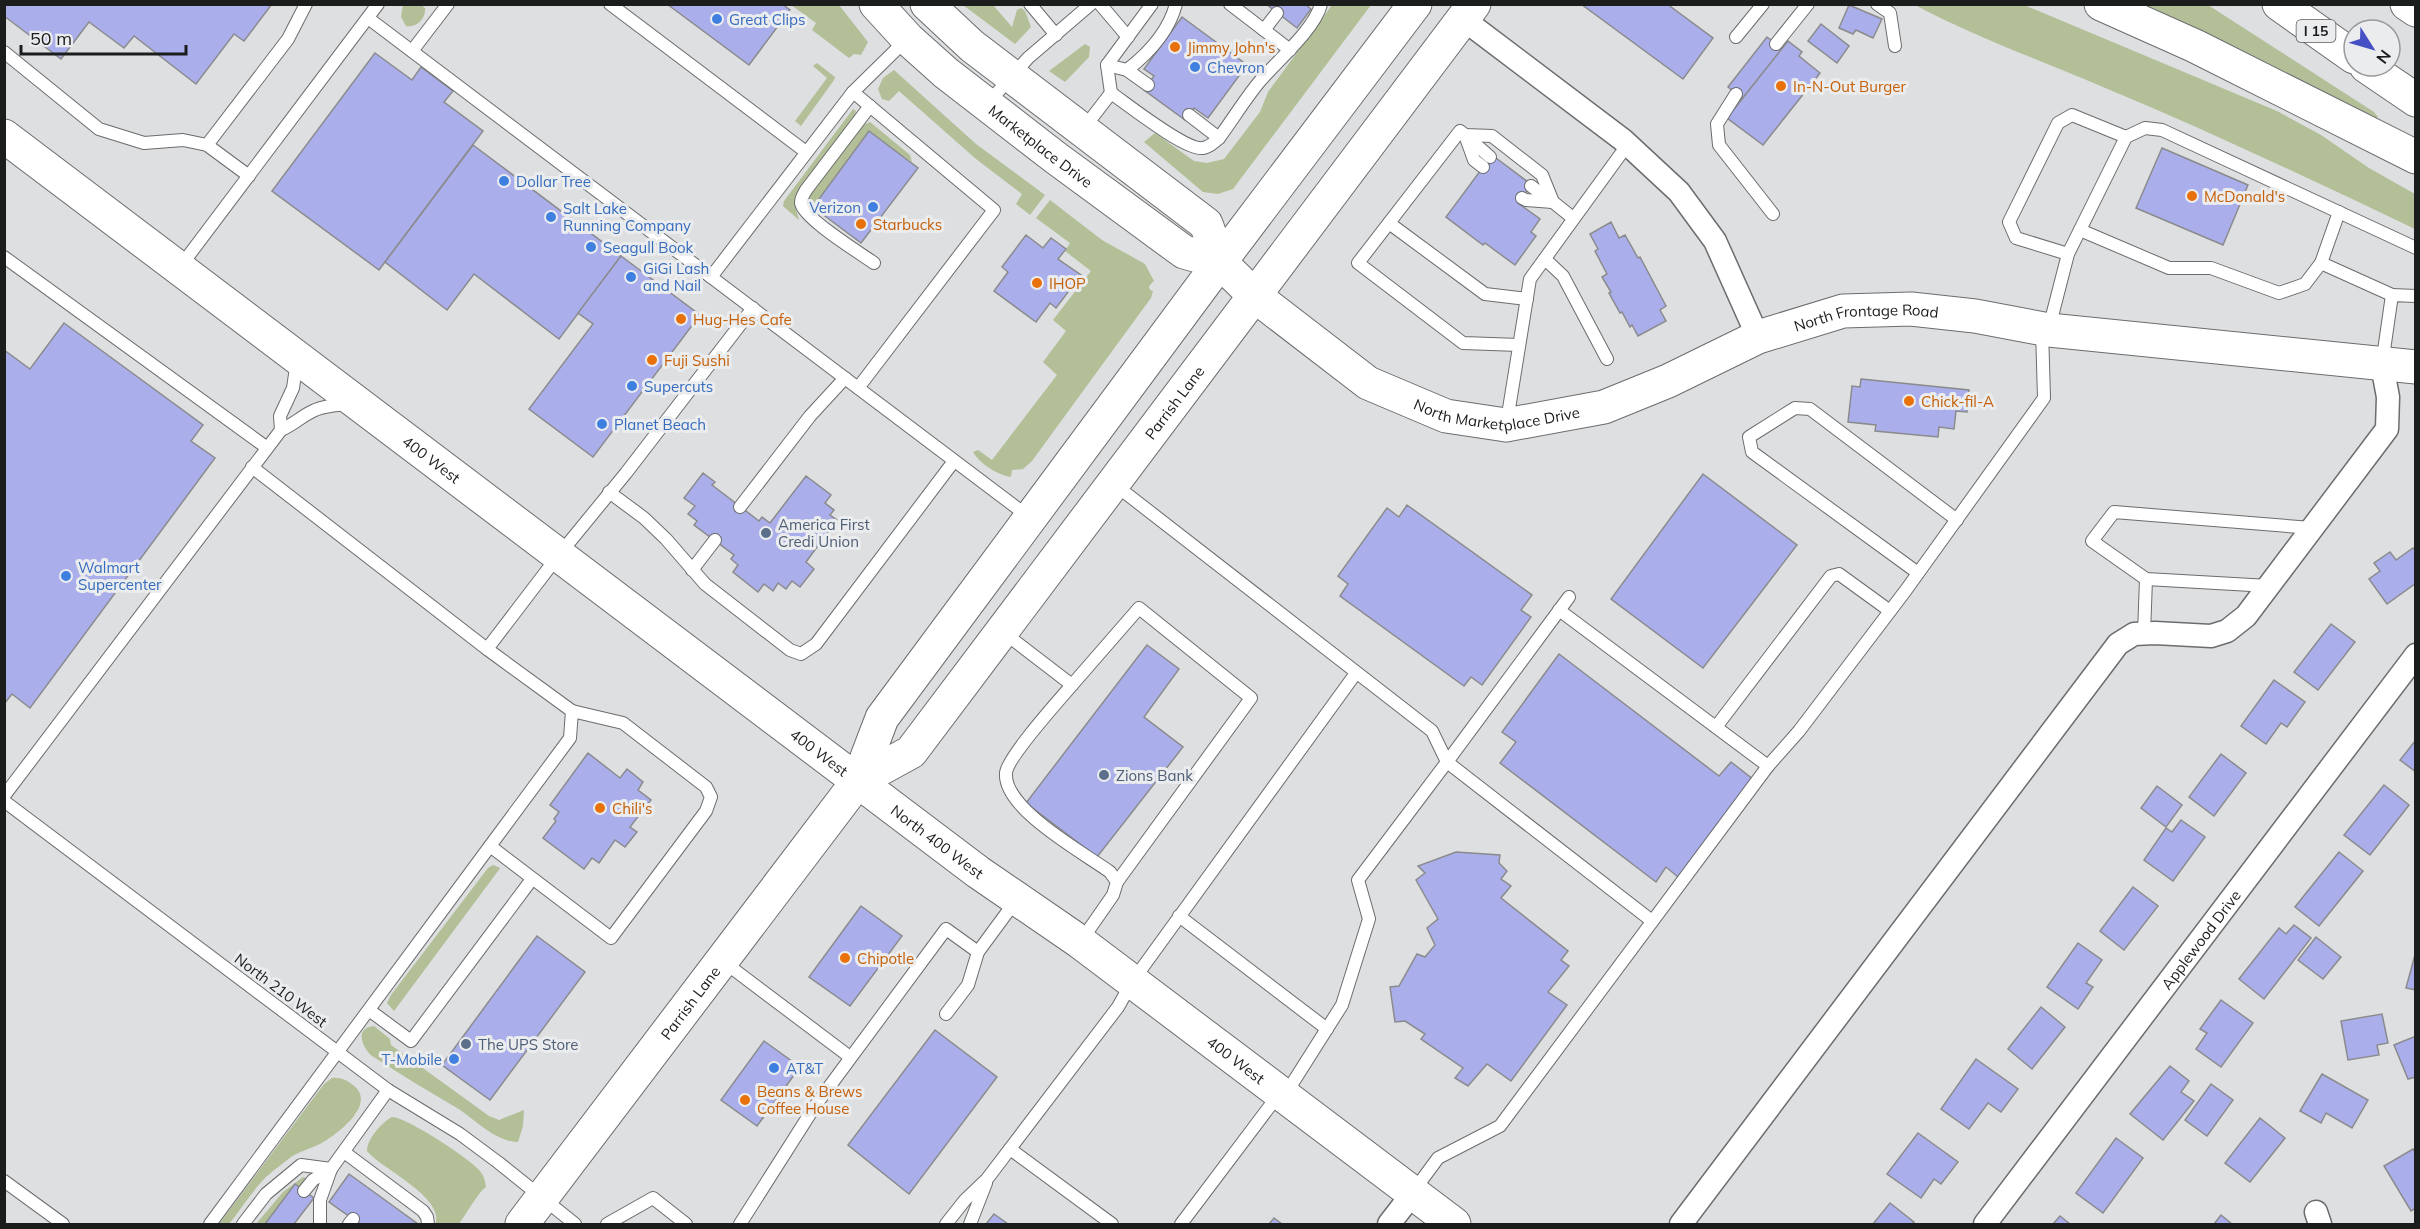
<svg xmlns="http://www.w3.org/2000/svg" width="2420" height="1229" font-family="Mulish,sans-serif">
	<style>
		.green { fill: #b2bf97 }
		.building { fill: #aaafeb; stroke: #8b8b8d; stroke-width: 1.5 }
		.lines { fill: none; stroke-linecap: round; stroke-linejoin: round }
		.lane-casing { stroke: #6b6c6e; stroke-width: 14 }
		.street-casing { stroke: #6b6c6e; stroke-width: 25 }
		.secondary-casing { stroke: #6b6c6e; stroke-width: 35 }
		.highway-casing { stroke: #6b6c6e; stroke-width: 35 }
		.lane { stroke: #fff; stroke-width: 12 }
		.street { stroke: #fff; stroke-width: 22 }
		.secondary { stroke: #fff; stroke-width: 33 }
		.highway { stroke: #fff; stroke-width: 33 }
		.shop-dot { fill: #3f7fe0; stroke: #ebecee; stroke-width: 2 }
		.food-dot { fill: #e8710a; stroke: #ebecee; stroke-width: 2 }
		.service-dot { fill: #5c6f8a; stroke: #ebecee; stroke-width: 2 }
		.labels { text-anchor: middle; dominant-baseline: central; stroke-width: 6; stroke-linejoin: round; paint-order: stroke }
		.shield { fill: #ebecee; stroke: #595a5b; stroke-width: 1.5 }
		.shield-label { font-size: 14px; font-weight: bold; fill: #1b1c1c }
		.shop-label { font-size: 15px; fill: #366cbe; stroke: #ebecee; text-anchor: start }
		.food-label { font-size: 15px; fill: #c56008; stroke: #ebecee; text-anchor: start }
		.street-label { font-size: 15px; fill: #1b1c1c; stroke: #ebecee }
		.service-label { font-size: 15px; fill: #4e5e75; stroke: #ebecee; text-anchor: start }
	</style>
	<rect width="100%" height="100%" fill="#dddfe1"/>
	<!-- green -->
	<g class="green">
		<path d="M 403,5 L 421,5 L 425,8 C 426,18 417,28 406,26 L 401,17 Z"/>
		<polygon points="791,5 839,5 868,42 861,55 854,54 849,58 812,30 816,23"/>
		<polygon points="963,5 993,5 1012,27 1017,10 1021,8 1025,11 1031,27 1015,44"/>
		<polygon points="1332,5 1371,5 1233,189 1218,194 1203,192 1144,142 1155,133 1194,161 1207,163 1224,159 1260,112 1268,92"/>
		<path d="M 1915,5 L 2024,5 L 2277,111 L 2321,135 L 2369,168 L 2415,194 L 2415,229 C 2312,180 2209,131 2103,87 C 2040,60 1975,37 1915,5 Z"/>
		<path d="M 2133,5 L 2208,5 L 2374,112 L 2378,117 L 2376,119 C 2297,77 2216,39 2133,5 Z"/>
		<polygon points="1085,44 1090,47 1089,57 1065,82 1049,71"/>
		<polygon points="817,63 835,77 834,80 801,126 795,121 827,78 813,66"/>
		<polygon points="894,70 976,144 1045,195 1030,215 1016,204 1022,194 976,159 899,91 889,101 882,99 878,89 883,78"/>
		<polygon points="853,109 856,111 855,115 797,193 795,206 799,220 783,206 784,201"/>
		<polygon points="870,122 910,155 912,162 869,132 811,209 806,203 808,196 861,126"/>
		<path d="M 1050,200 L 1102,240 L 1145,264 L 1154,281 L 1149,286 L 1150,290 L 1153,291 L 1151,298 L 1137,317 L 1032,461 L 1023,469 L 1012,470 L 1011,477 C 998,475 980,464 973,452 L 978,450 L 992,460 L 1057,375 L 1043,362 L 1066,331 L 1053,320 L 1091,271 L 1065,251 L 1070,243 L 1036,218 Z"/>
		<polygon points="493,865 500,868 498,871 394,1011 387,1003 391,995 488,868"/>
		<path d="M 374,1026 L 390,1039 L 391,1045 L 489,1116 L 499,1120 L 524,1110 L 523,1126 L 518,1142 C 494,1141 476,1120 457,1108 C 428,1091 400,1074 372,1056 C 362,1047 354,1028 374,1026 Z"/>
		<path d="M 332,1078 C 340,1077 347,1080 353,1085 C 377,1103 340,1132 325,1141 C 314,1148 302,1150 291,1157 C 283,1163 274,1170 266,1177 C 252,1191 241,1209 229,1224 L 219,1224 L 324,1084 Z"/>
		<path d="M 392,1117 C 406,1117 469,1158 479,1170 C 484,1175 485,1181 486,1187 C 479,1191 465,1216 459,1224 L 436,1224 C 443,1196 383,1170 367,1151 C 367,1139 382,1122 392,1117 Z"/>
		<polygon points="303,1177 306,1178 299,1187 295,1185 265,1224 256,1224 283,1192"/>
	</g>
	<!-- building -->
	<g class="building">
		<polygon points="4,4 272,4 244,41 234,34 196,84 134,36 124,48 89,22 61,59 4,16"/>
		<polygon points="667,4 782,4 790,10 749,65"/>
		<polygon points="1266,4 1305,4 1311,9 1297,28"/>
		<polygon points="1581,4 1667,4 1713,38 1683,79"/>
		<polygon points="1849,5 1882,19 1873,38 1856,30 1853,34 1839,28"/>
		<polygon points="1182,17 1247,65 1208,118 1194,108 1185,120 1144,90 1154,76 1144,69"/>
		<polygon points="1821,24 1849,46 1837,63 1808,41"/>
		<polygon points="1767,37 1782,49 1742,99 1728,87"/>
		<polygon points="1788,41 1802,52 1799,56 1820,73 1763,145 1727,118"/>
		<polygon points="375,53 412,80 421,67 453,91 444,102 483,131 379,270 272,191"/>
		<polygon points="869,131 918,168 861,243 813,207"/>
		<polygon points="473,145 621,256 559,339 474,274 447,310 385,262"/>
		<polygon points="2162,148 2248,185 2223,245 2136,208"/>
		<polygon points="1492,155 1532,185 1518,203 1540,219 1531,232 1536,236 1515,265 1485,243 1483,245 1446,217"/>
		<polygon points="1611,222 1619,238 1625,235 1638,258 1640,257 1666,306 1660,310 1666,321 1638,336 1632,325 1630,327 1622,312 1620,313 1609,293 1611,292 1602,277 1607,274 1595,251 1598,249 1590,234"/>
		<polygon points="1026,235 1043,248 1051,238 1058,243 1066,249 1058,259 1081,275 1056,308 1050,303 1036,322 994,291 1008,272 1002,267"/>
		<polygon points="621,256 700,315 593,457 529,409 593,324 578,313"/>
		<polygon points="64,323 203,425 191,441 215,458 30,708 12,694 4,704 4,350 30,369"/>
		<polygon points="1861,379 1969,390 1967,412 1956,411 1954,429 1939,427 1938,437 1875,431 1876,425 1848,422 1852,386 1860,387"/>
		<polygon points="703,473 715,482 712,485 759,521 762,517 770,523 806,476 831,495 825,503 834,510 830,515 837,520 806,562 814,569 800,587 792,581 786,589 778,583 773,591 764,584 758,592 733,572 738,565 731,559 734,555 694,525 697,521 688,514 695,506 684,498"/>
		<polygon points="1703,474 1797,545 1703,668 1611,599"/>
		<polygon points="1407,505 1532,595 1521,610 1531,617 1482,685 1471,677 1464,686 1340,596 1348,584 1338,576 1387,508 1399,517"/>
		<polygon points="2413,548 2416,551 2416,583 2387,604 2369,579 2380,571 2374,563 2390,552 2396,560"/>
		<polygon points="2331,624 2355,642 2318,690 2294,672"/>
		<polygon points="1147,645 1179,669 1144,717 1183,747 1097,857 1026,803"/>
		<polygon points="1559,654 1719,776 1731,762 1754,780 1678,877 1666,867 1656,882 1500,763 1516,742 1502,732"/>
		<polygon points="2274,680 2305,702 2287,727 2281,723 2266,744 2241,726"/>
		<polygon points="2416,740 2416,772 2400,760"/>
		<polygon points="588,753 620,778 627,769 643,782 638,790 651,800 630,827 637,832 625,847 615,840 599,863 592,858 584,869 543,838 556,821 554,819 559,812 550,805"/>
		<polygon points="2221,754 2246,773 2214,816 2189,797"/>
		<polygon points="2384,785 2409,805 2370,855 2344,835"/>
		<polygon points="2157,786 2182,805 2166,827 2141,808"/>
		<polygon points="2181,820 2205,837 2173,881 2144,860 2166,828 2172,832"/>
		<polygon points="1456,852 1500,855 1499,863 1507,871 1501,879 1511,886 1501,898 1568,951 1561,960 1569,966 1548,992 1567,1005 1511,1081 1487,1064 1468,1086 1455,1078 1463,1068 1421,1039 1425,1034 1405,1021 1395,1022 1390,987 1399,986 1417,954 1425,957 1435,945 1427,928 1438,919 1416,880 1425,873 1418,866"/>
		<polygon points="2339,852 2363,871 2319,926 2295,907"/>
		<polygon points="2133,887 2158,906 2124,950 2100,931"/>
		<polygon points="861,906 902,936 850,1006 809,977"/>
		<polygon points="2294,925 2311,938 2264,999 2239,979 2279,928 2286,934"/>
		<polygon points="537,936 585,972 490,1100 442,1065"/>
		<polygon points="2316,937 2341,957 2323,979 2298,960"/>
		<polygon points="2078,943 2102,960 2086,983 2093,987 2078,1009 2047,987"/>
		<polygon points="2416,951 2416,990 2406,988"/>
		<polygon points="2221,1000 2253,1023 2221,1067 2196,1049 2207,1033 2200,1029"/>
		<polygon points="2041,1007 2065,1027 2032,1069 2008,1049"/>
		<polygon points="2382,1014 2388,1043 2377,1045 2379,1055 2348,1060 2341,1021"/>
		<polygon points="935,1030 997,1077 909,1194 848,1145"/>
		<polygon points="2416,1036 2416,1077 2408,1079 2394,1045"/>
		<polygon points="764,1041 800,1067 757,1126 721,1100"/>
		<polygon points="1976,1059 2018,1089 2001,1112 1988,1103 1969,1129 1941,1109"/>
		<polygon points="2170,1066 2189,1081 2181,1092 2194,1101 2163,1140 2130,1114"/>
		<polygon points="2322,1074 2368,1100 2352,1128 2326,1113 2321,1123 2300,1111"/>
		<polygon points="2211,1084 2233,1100 2207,1136 2185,1120"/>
		<polygon points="2260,1118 2285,1138 2250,1182 2225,1163"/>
		<polygon points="1918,1133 1958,1162 1941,1184 1934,1179 1921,1198 1887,1174"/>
		<polygon points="2116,1138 2143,1158 2103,1213 2076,1193"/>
		<polygon points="2413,1149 2416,1153 2416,1208 2411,1211 2384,1166"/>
		<polygon points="349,1174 418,1224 360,1224 329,1202"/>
		<polygon points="295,1184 314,1198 294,1224 265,1224"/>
		<polygon points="1890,1203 1914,1222 1912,1224 1873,1224"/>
		<polygon points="994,1214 1008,1224 986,1224"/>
		<polygon points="2221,1215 2232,1224 2214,1224"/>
		<polygon points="2060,1216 2070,1224 2053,1224"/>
		<polygon points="1274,1218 1282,1224 1269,1224"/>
	</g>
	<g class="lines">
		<!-- lane casing -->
		<g class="lane-casing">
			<g id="lane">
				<polyline points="610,4 806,152"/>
				<polyline points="1030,4 1056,35"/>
				<polyline points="1100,4 1128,37"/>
				<polyline points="1230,4 1290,50"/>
				<polyline points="1877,4 1890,13 1895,46"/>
				<polyline points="368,18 1029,517"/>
				<polyline points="1264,30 1277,13"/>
				<polyline points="1736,37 1763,4"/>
				<polyline points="1776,44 1808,4"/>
				<polyline points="412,51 448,4"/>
				<polyline points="4,52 99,129 144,143 183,140 207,145 249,176"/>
				<polyline points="1107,65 1127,70 1148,85"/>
				<path d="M 1127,70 C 1149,53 1169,31 1176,4"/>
				<polyline points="853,92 994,210 858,388"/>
				<polyline points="1111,93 1107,65 1152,4"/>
				<polyline points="1736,94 1717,124 1719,145 1773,214"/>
				<polyline points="988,103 1028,58 1091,4"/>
				<path d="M 870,106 L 806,190 C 804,194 801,197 801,203 C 803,218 860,253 874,263"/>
				<polyline points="1189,115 1219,138"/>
				<path d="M 1084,128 L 1111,93 C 1127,104 1186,151 1203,148 C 1210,147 1214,142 1219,138 C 1233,119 1245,99 1260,81 C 1277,61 1315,29 1321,4"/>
				<polyline points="1465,135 1474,160 1483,167"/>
				<polyline points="1465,135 1490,157"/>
				<polyline points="2126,137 2145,128 2162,130 2416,248"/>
				<polyline points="207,145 288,39 306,4"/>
				<polyline points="1531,186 1552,202"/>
				<polyline points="1522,198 1526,200 1553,202"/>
				<polyline points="1389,223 1485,294 1527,299"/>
				<polyline points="2080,230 2169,268 2211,268 2279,293 2305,284 2321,263 2339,212"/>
				<polyline points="4,257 266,447"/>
				<polyline points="1545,259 1563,276 1607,359"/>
				<polyline points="2321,263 2392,295"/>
				<polyline points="180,267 378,4"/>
				<polyline points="711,277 853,92 906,40"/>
				<polyline points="2049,328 2068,254 2126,137 2072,115 2058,123 2009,222 2016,238 2068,254"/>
				<polyline points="1519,345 1463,343 1358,263 1460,131 1465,135 1492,136 1542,175 1553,202 1573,218"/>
				<polyline points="2382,364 2392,295 2416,296"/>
				<polyline points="1507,421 1530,279 1628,144"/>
				<polyline points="281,430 280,416 293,388 297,361"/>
				<polyline points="252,467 487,649"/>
				<polyline points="1114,484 1432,731 1447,762 1569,597"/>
				<polyline points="609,492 644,518 666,539 705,584 790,650 801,654 816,644 954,461"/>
				<polyline points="740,507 810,416 845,378"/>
				<polyline points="692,570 715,540"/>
				<polyline points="1918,573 1752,452 1749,437 1795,408 1810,409 1957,520"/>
				<polyline points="2269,586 2146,579 2092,541 2114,512 2312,528"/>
				<polyline points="1559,610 1768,766"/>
				<path d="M 1003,632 L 1072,685 C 1059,700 1007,758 1006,773 C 1003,809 1084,853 1110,872 L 1117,882 L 1113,895 L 1081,941"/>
				<polyline points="2144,634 2146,579"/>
				<polyline points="1072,685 1139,608 1251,698 1117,882"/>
				<polyline points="1716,727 1831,576 1839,574 1890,611"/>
				<path d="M 4,796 L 281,430 C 293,425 303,415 315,410 C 326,405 337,405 349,404"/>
				<polyline points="4,801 388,1090 460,1134 499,1163 575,1224"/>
				<polyline points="490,846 570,738 572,711"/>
				<polyline points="1179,916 1327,1029"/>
				<polyline points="724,962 850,1057"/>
				<polyline points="369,1010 411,1041 532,879"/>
				<polyline points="946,1014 968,985 978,952 1017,899"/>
				<polyline points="1285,1095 1342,1005 1369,919 1358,880 1447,762 1652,921"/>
				<polyline points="1010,1149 1112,1224"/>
				<polyline points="344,1152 423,1211 427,1217 428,1224"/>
				<polyline points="4,1181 63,1224"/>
				<polyline points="304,1191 313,1180 331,1169"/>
				<polyline points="1413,1192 1438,1158 1500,1126 1768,766 1799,731 1906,590 2044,398 2042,329"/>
				<polyline points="210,1224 490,846 611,938 706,811 711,797 706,787 623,723 572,711 487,649 558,556 626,473 753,308"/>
				<polyline points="243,1224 266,1194 301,1165 331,1169"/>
				<polyline points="320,1224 320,1200 331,1169 388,1090"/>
				<polyline points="349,1224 353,1219"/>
				<polyline points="607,1224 653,1198 686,1224"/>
				<polyline points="740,1224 815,1106 946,929 978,952"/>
				<polyline points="946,1224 965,1200 987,1179 1118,1007 1132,982 1356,673"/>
				<polyline points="970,1224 986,1183"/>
				<polyline points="1181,1224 1279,1094"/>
			</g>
		</g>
		<!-- street casing -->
		<g class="street-casing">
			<g id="street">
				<polyline points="1463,19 1623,140 1679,192 1715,241 1758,337"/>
				<polyline points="2316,1212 2320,1224"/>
				<polyline points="1389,1224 1413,1193"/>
				<polyline points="1681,1224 2118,644 2134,634 2155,633 2211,636 2227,631 2246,616 2387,429 2388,397 2382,365"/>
				<path id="s1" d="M 1985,1224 L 2416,655"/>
			</g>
		</g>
		<!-- secondary casing -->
		<g class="secondary-casing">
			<g id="secondary">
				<path id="s2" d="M 876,4 L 908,39 L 946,73 L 1056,158 L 1184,252 L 1220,262"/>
				<path id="s3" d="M 927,4 L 972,46 L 1206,224 L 1220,262 L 1255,296 L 1368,383 L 1446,416 L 1506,425 L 1604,407 L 1668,381 L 1758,337 L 1843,311 L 1911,309 L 1975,316 L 2049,330 L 2416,367"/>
				<path id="s4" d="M 4,136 L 978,872 L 1080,942 L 1454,1224"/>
				<path id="s5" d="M 858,781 L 911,752 L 1474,4"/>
				<path id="s6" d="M 522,1224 L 858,781 L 882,718 L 1220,262 L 1415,4"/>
			</g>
		</g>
		<!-- highway casing -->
		<g class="highway-casing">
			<g id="highway">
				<polyline points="2101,4 2195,46 2416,157"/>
				<polyline points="2279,4 2354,57"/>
				<polyline points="2407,4 2416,10"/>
				<polyline points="2366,66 2416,100"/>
			</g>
		</g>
		<!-- lane -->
		<use href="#lane" class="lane"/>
		<!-- street -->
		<use href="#street" class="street"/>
		<!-- secondary -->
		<use href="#secondary" class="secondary"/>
		<!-- highway -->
		<use href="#highway" class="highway"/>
	</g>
	<!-- markers -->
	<g class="shop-dot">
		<circle cx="717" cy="19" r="6"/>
		<circle cx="1195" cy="67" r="6"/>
		<circle cx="504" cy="181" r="6"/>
		<circle cx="873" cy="207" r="6"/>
		<circle cx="551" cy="217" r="6"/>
		<circle cx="591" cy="247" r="6"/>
		<circle cx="631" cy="277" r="6"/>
		<circle cx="632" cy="386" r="6"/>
		<circle cx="602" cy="424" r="6"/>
		<circle cx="66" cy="576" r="6"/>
		<circle cx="454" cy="1059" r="6"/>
		<circle cx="774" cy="1068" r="6"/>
	</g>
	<g class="food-dot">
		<circle cx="1175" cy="47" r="6"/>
		<circle cx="1781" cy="86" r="6"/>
		<circle cx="2192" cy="196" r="6"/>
		<circle cx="861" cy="224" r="6"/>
		<circle cx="1037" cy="283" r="6"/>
		<circle cx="681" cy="319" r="6"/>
		<circle cx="652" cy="360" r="6"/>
		<circle cx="1909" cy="401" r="6"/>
		<circle cx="600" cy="808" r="6"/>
		<circle cx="845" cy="958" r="6"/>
		<circle cx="745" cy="1100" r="6"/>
	</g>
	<g class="service-dot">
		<circle cx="766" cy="533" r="6"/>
		<circle cx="1104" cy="775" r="6"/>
		<circle cx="466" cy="1044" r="6"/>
	</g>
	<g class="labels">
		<!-- shield labels -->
		<rect class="shield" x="2296.5" y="20" width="39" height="22" rx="4.5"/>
		<g class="shield-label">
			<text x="2316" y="31">I 15</text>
		</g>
		<!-- shop labels -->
		<g class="shop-label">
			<text x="729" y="19">Great Clips</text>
			<text x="1207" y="67">Chevron</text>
			<text x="516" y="181">Dollar Tree</text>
			<text x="861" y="207" text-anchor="end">Verizon</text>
			<text x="563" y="208">Salt Lake<tspan x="563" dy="17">Running Company</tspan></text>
			<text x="603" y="247">Seagull Book</text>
			<text x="643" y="268">GiGi Lash<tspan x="643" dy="17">and Nail</tspan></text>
			<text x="644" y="386">Supercuts</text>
			<text x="614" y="424">Planet Beach</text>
			<text x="78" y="567">Walmart<tspan x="78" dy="17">Supercenter</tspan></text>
			<text x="442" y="1059" text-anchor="end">T-Mobile</text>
			<text x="786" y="1068">AT&amp;T</text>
		</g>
		<!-- food labels -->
		<g class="food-label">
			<text x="1187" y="47">Jimmy John's</text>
			<text x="1793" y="86">In-N-Out Burger</text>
			<text x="2204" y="196">McDonald's</text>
			<text x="873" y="224">Starbucks</text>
			<text x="1049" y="283">IHOP</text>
			<text x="693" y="319">Hug-Hes Cafe</text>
			<text x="664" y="360">Fuji Sushi</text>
			<text x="1921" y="401">Chick-fil-A</text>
			<text x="612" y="808">Chili's</text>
			<text x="857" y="958">Chipotle</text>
			<text x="757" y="1091">Beans &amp; Brews<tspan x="757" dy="17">Coffee House</tspan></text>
		</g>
		<!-- street labels -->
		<g class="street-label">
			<text stroke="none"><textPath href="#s2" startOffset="218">Marketplace Drive</textPath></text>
			<text stroke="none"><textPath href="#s3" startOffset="1113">North Frontage Road</textPath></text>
			<text stroke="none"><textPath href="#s5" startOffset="498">Parrish Lane</textPath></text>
			<text stroke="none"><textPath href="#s3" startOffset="723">North Marketplace Drive</textPath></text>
			<text stroke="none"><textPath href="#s4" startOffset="536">400 West</textPath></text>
			<text stroke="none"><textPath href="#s4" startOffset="1022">400 West</textPath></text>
			<text stroke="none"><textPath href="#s4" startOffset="1170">North 400 West</textPath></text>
			<text stroke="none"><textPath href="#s1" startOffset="357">Applewood Drive</textPath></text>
			<text transform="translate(281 990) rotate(37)">North 210 West</text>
			<text stroke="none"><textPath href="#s6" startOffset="278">Parrish Lane</textPath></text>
			<text stroke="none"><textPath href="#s4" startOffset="1540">400 West</textPath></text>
		</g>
		<!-- service labels -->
		<g class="service-label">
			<text x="778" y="524">America First<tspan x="778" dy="17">Credi Union</tspan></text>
			<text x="1116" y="775">Zions Bank</text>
			<text x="478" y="1044">The UPS Store</text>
		</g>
	</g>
	<!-- border -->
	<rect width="2420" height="1229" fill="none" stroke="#1b1c1c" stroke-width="12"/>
	<!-- north arrow -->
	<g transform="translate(2372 48) rotate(127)"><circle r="28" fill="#ebecee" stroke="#98999a" stroke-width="1.5"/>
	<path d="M0-4.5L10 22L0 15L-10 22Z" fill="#4550c4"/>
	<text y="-9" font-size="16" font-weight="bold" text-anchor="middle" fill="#1b1c1c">N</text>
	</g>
	<!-- scale -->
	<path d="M21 45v9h165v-9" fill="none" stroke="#1b1c1c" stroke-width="3"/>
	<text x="30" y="45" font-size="18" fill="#1b1c1c" stroke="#ebecee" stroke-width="4.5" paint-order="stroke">50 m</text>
</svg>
